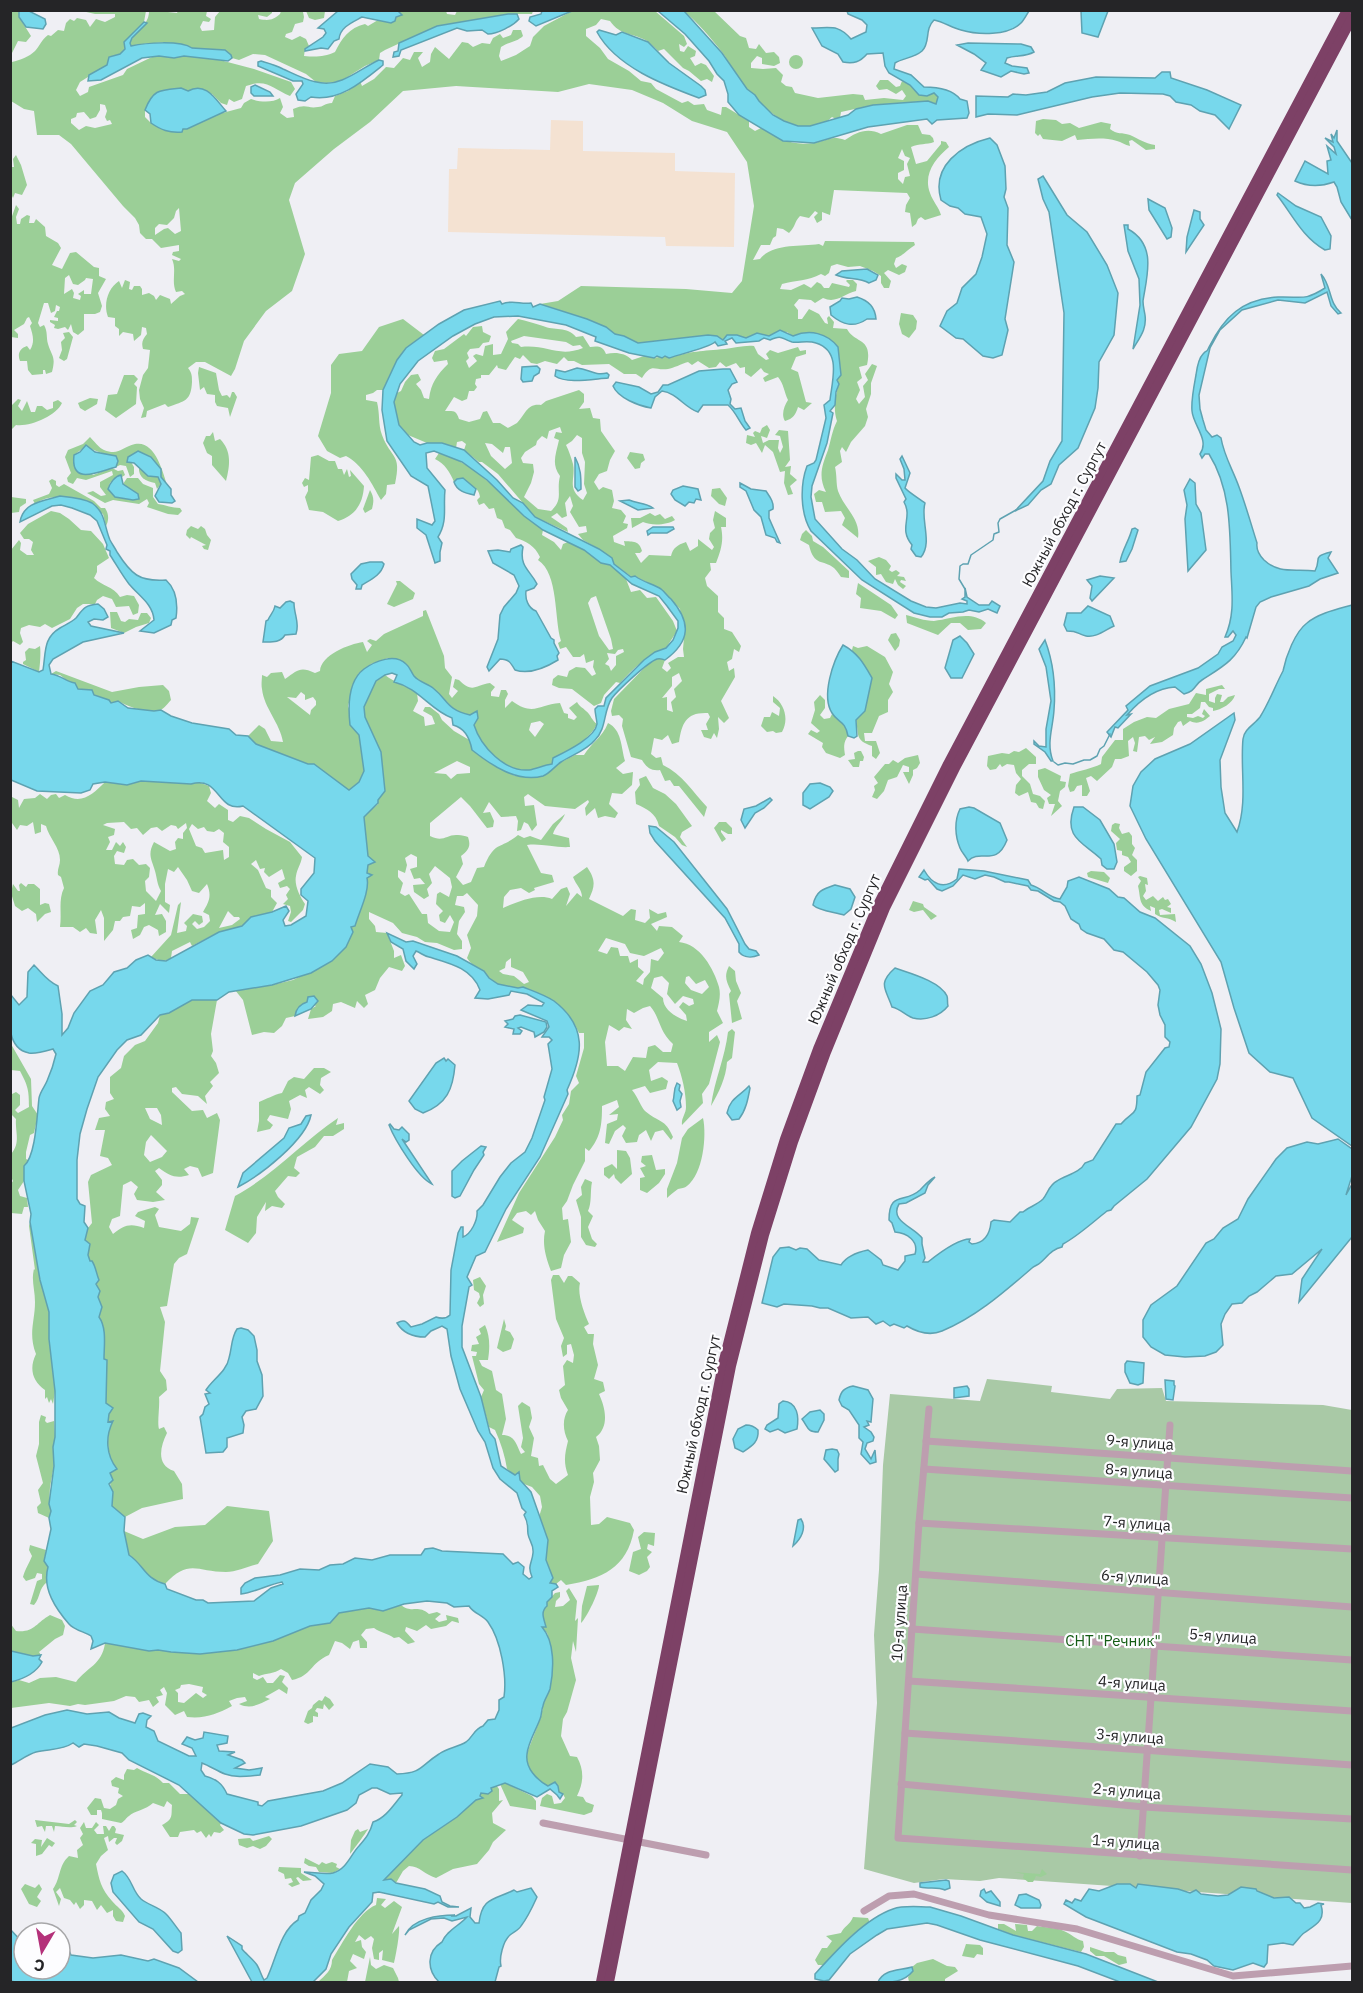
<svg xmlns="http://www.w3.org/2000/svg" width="1363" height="1993" font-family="'IBM Plex Sans',sans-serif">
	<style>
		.industrial { fill: #f4e2d2 }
		.green { fill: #a9c9a6 }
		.forest { fill: #9bcf97; fill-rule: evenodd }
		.water { fill: #77d8ec; stroke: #5ea2b1; stroke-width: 1.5 }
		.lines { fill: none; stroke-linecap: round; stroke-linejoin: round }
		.stream { stroke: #5ea2b1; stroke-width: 1.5 }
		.minor { stroke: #bd9eaf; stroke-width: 7 }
		.highway { stroke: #7d4166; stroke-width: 10 }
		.labels { text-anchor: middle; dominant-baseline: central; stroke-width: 4.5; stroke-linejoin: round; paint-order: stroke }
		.street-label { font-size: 15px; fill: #252527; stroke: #fdfdff }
		.park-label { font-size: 15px; fill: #145c14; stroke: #fdfdff }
	</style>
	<rect width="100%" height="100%" fill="#efeff4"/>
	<!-- industrial -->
	<polygon class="industrial" points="551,120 583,121 583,151 675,153 675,171 735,173 734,247 666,246 665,237 448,232 449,169 457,169 458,148 550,150"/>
	<!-- green -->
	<polygon class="green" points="987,1379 1052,1386 1051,1392 1110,1399 1117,1389 1162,1388 1166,1401 1323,1405 1352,1410 1352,1903 999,1878 980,1881 944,1879 914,1883 864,1869 877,1703 874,1635 879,1570 883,1465 890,1394 980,1401"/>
	<!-- forest -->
	<g class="forest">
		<polygon points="11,11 19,11 19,17 31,36 26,42 18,41 11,55"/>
		<path d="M 82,11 L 146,11 L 144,22 L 124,42 L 125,49 L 120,54 L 109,57 L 107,65 L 80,82 L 76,90 L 80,96 L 88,92 L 89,87 L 123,75 L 127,69 L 152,57 L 159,56 L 174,58 L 184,56 L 216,59 L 254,69 L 291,82 L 295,89 L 290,96 C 273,89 267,78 246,86 L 242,99 L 234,102 L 229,99 L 227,105 L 221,103 L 212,94 L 188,91 L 145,110 L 145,117 L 151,123 L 183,129 L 187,129 L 215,115 L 241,108 L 244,103 L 251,99 C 259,102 273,103 280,98 L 283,107 L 280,113 L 287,118 L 294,117 L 293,109 C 307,103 307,109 318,107 C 323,107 325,103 332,103 L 335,96 L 348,91 L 360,81 L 362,86 L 374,79 L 386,67 L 394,68 L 403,58 L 410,60 L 414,52 L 423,52 L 418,58 L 422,67 L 430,62 L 431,54 L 435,47 L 449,59 L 462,42 L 468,43 L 473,47 L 482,43 L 490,44 L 493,38 L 500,34 L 503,38 L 511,35 L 513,30 L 521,30 L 523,36 C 517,42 508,42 501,47 L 499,56 L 501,61 L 516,55 L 530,46 L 533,37 L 544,26 L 572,11 L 655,11 L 684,36 L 687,44 L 684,47 L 679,44 L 680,51 L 684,52 L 688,46 L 696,51 L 695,56 L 690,58 L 695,66 L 701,63 L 706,65 L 714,76 L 712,82 L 707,79 L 701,81 L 689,71 L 683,68 L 664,49 L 658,51 C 655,48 651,44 647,41 C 634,33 620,36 610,21 L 601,19 L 596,25 L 586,29 L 586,36 L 600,48 L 608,59 L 629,71 L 641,81 L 651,83 L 656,89 L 682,103 L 688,101 L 694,105 L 704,104 L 707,110 L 721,115 L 722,107 L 726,107 L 749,121 L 749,127 L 755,131 L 761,128 C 779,139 791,146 814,143 C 827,141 830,135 845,140 C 856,132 868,127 881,134 L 907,125 L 918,125 L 922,134 L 930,135 L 933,138 L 934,142 C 926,145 920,143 911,147 L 916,164 L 927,161 L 941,144 L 941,141 L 946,142 L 949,147 C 935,159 923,174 930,193 C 933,202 939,207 941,215 L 925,220 L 921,217 L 918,219 L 916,224 L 912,227 L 910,213 L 905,212 L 906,205 L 910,198 L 907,193 L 834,190 L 830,215 L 822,212 L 822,220 L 817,223 L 814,217 L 818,213 L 815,211 L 809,218 L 800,216 C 794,222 796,226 789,233 L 783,229 L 777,228 L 776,236 L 773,238 L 770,245 L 761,245 L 753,260 L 760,259 C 773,243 800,247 819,244 L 823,246 L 825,241 L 914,242 L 915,245 C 908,249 904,255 896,258 L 894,264 L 896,268 L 902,264 L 907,266 L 905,272 L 899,275 L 888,270 L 884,273 L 891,281 L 889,288 L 884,288 L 881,283 L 881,276 L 873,271 L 860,266 L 848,267 L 837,264 L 831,266 L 829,273 L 825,276 L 821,274 C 808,281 796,280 782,284 L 780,289 L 791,290 L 804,284 L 811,288 L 817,282 L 821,284 L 824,288 L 829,288 L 832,283 L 849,287 L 850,285 L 846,281 L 847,280 L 853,280 L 857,284 L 856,291 C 844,294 836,304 823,298 L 815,303 L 811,300 L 799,299 L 794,305 L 798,310 L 798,319 L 802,319 L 809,309 L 819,314 L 825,323 L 828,324 L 827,318 L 829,316 L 834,322 L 833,328 L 847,329 C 855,344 873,337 867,365 L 859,367 L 862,378 L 857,382 L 860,390 L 856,399 L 859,404 L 865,397 L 863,386 L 868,380 L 865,374 L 872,364 L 877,366 L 871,383 L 871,394 L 866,409 L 868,417 L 865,426 L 851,442 L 846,452 L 842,447 L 840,451 L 842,462 L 835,467 C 837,475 836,484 838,491 C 844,508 861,519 858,538 L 842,525 L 845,518 L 841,511 L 825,512 L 822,502 L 816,502 L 814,494 L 819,490 L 826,492 C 818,476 822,466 828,450 C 831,440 832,431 837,421 C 833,410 835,396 839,384 L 837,380 L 841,374 L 838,347 C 823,337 812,328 793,336 L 787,332 L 769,336 L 757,333 L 746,338 L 737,335 L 723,340 L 708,335 L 638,343 L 624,336 L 615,334 L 606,327 L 587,319 L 540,304 L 558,301 L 581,286 L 686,289 L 732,293 L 742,281 L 754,206 L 747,162 L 727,132 L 692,121 L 663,103 L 632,90 L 589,84 L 558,92 L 456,86 L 403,91 L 370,122 L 334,149 L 295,183 L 289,200 L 305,254 L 292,291 L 266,311 L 244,341 L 235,369 L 231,376 L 205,362 L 196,362 L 188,368 C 192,373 192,376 192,382 C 191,401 185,401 168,407 L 165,404 L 147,411 L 146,417 L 141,418 L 144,408 L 140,399 L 139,390 L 143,375 L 148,368 L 150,350 L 143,349 C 141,342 143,339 147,334 L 146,328 L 142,327 L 141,335 L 134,341 L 133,334 L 123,332 L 119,336 L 119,329 L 115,326 L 115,318 L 108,317 C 103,304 108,288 119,281 L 122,288 L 125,280 L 130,282 L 129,289 L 132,290 L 134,286 L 140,286 L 142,289 L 142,295 L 149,293 L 154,296 L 156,300 L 160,295 L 170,299 L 171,304 L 180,296 L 185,294 L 182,291 L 176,292 C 171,281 177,270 172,259 L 179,261 L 181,259 L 172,255 L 173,252 L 179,251 L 179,245 L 161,248 L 152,239 L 146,239 L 140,233 L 139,225 L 135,218 L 123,206 L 71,144 L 59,135 L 37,135 L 34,111 L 24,109 L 11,101 L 10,65 L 12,62 C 20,60 29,57 35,51 C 40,46 41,40 48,35 L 51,36 L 58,30 L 64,31 L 66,23 L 70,19 L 74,21 L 77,18 L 86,20 L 90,27 L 96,19 L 105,22 L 115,17 L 115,14 L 95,14 ZM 100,104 L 105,105 L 107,111 L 105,117 L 107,121 L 110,120 L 112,124 L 95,128 L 86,126 L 79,130 L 71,123 L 71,119 L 76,117 L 77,113 L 84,112 L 90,119 L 96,117 L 100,110 ZM 902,149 L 905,156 L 910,158 L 907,164 L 910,176 L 905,177 L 903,184 L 898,179 L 898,173 L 904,170 L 904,161 L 898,158 ZM 179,208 L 181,231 L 175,234 L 168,228 L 164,229 L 155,235 L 155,228 L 159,224 L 167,225 L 174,218 L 176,211 Z"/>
		<path d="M 149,11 L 168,11 L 168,12 L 177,13 L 178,11 L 207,11 L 206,16 L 211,19 L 209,22 L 203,21 L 200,27 L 202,31 L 214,30 L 215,17 L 220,11 L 272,11 L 272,13 L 267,17 L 258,15 L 259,19 C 269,21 273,20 280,14 L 281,11 L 325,11 L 324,18 L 315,20 L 309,18 L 306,11 L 303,12 L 304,17 L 303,22 L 295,24 L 292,32 L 286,34 L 285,37 L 292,40 L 300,36 L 306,39 L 309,46 L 305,49 L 304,56 C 316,57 324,57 335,52 C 342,38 349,28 365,24 L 368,26 L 378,20 L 391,23 L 398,11 L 446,11 L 447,14 L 455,15 L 457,11 L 533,11 L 532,14 L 508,14 L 437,26 L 385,50 L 380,53 L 379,60 L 365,66 L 341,81 L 327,83 L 316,82 L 306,74 L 265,55 L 253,54 L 239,60 L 232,58 L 231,55 L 225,50 L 191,48 C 180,40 145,43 131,46 L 130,43 C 135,30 149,26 149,11 Z"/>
		<path d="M 684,11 L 714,11 L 740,36 L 746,38 L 749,48 L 756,49 L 759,44 L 766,53 L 774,52 L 779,57 L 780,63 L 774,66 L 762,64 L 762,58 L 757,56 L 751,63 L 751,68 L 763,69 L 776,68 L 783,75 L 781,82 L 786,86 L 792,87 L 795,93 L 818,98 L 853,94 L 863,95 L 865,100 L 884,98 L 903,100 L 906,96 L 902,90 L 896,94 L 887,89 L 879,90 L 876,86 L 880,80 L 888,80 L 896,87 L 900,86 L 902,81 L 910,85 L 919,95 L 934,93 L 938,97 L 937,104 L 928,101 L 873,105 L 841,112 L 840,118 L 836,119 L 832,117 C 808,140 772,119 756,97 C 753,93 749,91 746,88 C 736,77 731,64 722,52 C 711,38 698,23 684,11 Z"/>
		<circle cx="796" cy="62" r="7"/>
		<path d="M 1043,119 L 1056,120 L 1062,124 L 1070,123 L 1079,128 L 1101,122 L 1111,124 L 1110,129 C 1117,135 1122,132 1130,135 C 1139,139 1144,143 1155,145 L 1155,149 L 1146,150 L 1132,140 L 1129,141 L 1130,146 C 1125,145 1121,142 1117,141 C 1104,137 1090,139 1077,140 L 1075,135 L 1062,141 L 1043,139 L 1040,134 L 1038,136 L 1035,133 L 1036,121 Z"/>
		<polygon points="16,155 21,165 27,185 22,195 15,193 13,198 11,194 11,167 14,167 13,159"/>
		<path d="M 16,205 L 19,209 L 16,217 L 17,224 L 20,224 L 21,219 L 27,215 L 30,216 L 29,223 L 34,223 L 36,219 L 45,227 L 46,236 L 58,243 L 61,248 L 52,265 L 62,269 L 70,253 L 76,252 L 94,267 L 99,268 L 99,276 L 106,279 L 98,293 L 102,306 L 100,312 L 95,314 L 84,314 L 84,330 L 78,335 L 73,332 L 71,324 L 68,330 L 65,327 L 58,329 L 54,328 L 55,325 L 50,322 L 50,320 L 58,321 L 58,318 L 54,317 L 57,311 L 59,311 L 60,307 L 56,305 L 55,311 L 51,313 L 48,303 L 44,303 L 38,323 L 40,327 L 44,325 C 48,332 46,337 48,344 C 52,357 56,356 52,372 L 46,374 L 45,370 L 43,370 L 43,374 L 32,375 L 28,370 L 27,361 L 20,361 C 17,354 20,348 27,346 L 30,350 C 35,342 33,335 30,326 L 32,323 L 29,317 L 27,318 L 24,324 L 14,330 L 18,334 L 18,338 L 11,337 L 10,295 L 12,292 L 10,290 L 11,219 ZM 69,275 L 73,284 L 78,285 L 85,280 L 86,278 L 93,279 L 91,294 L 84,294 L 84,290 L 78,294 L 81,296 L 80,300 L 73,298 L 74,293 L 72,289 L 64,294 L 65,278 Z"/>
		<polygon points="901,313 913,315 917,321 916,329 909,338 902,334 899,324"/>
		<path d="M 403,319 L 424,335 C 400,352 395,363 383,390 L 377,390 L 373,393 L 366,395 L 366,400 L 377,402 C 380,414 378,424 382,435 C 391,459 402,453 395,484 L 387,485 L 386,494 L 381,500 C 372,484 363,465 346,456 L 340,458 L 327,451 L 318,436 L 331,393 L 331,365 L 339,354 L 362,351 L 379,327 Z"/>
		<path d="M 518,319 C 527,321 534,323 543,326 C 554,331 567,326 576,337 L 583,336 L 590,347 C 598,346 603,346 606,354 C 616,352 625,353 632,360 L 647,355 L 653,358 L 665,356 L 669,358 C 691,351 702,351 725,349 C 735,348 744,345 754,346 L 758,354 L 766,360 L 769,359 L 766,354 L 770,350 L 778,353 L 798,347 L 800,351 L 806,350 L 806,354 L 796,357 L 791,369 L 798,372 L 806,402 L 812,403 L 804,410 L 798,407 C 796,414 793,419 785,421 C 781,415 784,406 788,400 C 784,392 784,384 778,377 L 765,382 L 763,378 L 769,374 L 764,372 L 761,368 L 751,377 L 745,373 L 745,367 L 740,368 L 736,363 L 726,367 L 720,362 L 716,367 L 709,368 L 698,361 L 692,365 L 688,362 C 681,364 674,368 668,369 C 654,371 652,362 642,378 L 636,374 L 624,374 L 609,364 L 582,365 L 574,361 L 568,361 L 564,357 L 557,364 L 545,361 L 537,364 L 531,363 L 523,355 L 520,359 L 515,357 L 506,370 L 498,368 L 497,365 L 489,375 L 481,375 L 481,378 L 476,379 L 475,384 L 477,387 L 474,391 L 469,391 L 467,399 L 462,401 L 454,397 L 445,411 C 454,411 456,410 459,419 L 469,422 L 480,419 L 483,412 L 487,411 L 493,423 L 500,423 L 508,428 C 511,426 514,425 517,423 C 525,415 527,403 541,405 L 546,401 L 579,390 L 584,394 L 584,402 L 579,409 L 590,408 L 593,418 L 600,419 L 601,431 L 615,451 L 610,460 L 607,471 L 599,474 L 594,482 L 599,490 L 603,487 L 612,490 L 614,501 L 612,508 L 621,510 L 626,516 L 623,523 L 628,524 L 627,528 L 613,536 L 614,542 L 625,546 L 624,541 C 633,542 639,540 642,551 L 640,553 L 635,553 L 641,563 L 649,555 L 671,556 C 673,548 677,545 686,542 L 690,551 L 698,546 L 698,539 L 712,550 L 714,547 L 709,539 L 710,533 L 715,528 L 713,520 L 715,511 L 726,518 L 726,527 L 721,527 C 724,541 721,550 716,563 L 710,563 L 711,570 L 705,578 L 707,586 L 718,596 L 718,612 L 724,618 L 724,629 L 732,632 L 741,646 L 739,652 L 734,649 L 732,659 L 727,662 L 729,671 L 734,668 L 735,677 L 721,701 L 729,718 L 724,723 L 718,717 L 719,729 L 717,738 L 714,733 L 711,739 L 704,737 L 701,730 L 708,730 L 706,724 L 710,717 L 708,713 C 686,712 682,723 679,742 L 672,744 L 668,735 L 662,740 L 654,738 L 651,754 L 656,758 L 661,757 L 663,765 C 682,774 693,792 707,807 L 704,817 L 679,786 L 674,786 L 670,780 L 665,781 L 660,770 C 651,771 647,768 642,760 L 631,757 L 622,726 L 623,719 L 619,715 L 612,716 L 611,711 L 614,699 L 649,663 L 659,658 L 665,660 L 662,668 L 667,672 L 671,668 L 668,663 L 678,657 L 684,657 L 683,649 L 684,638 L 680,609 L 663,591 L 635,576 L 632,577 L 614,564 L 599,549 L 583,540 L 578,534 L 587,532 L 586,526 L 579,527 L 570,512 L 573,506 L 570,496 L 565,503 L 567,516 L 562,518 L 557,513 L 551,517 L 567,528 L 568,532 L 535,517 L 498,474 L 482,462 L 479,462 L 464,450 L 466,444 L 462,441 L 457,442 L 456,448 L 442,443 L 427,443 L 408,435 L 399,425 L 394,402 L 397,393 L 401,391 L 405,382 L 411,375 L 418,374 L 421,380 L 416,384 L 421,390 L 424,398 L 429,399 C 431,383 437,375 448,364 L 447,360 L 434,362 L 432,358 L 435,351 L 444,349 L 464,334 L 466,336 L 473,327 L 482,326 L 483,332 L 491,336 L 489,342 L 483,343 L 479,348 L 470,349 L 467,353 L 469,358 L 466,361 L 469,368 L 477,361 L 473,356 L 476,354 L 483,356 L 485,346 L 493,344 L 493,355 L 501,354 L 508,339 L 506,332 ZM 524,336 L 566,342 L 573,346 L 580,345 L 583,348 C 558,358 547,344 521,347 L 518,344 L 512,343 L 511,341 ZM 560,427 L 562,433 L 556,432 L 554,438 L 559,440 C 556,454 551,464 560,476 C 556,492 564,499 551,511 L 538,509 L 524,497 L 531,483 L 534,472 L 533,464 L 523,463 L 521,458 L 525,452 L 536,445 L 537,441 L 542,436 L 547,439 L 549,431 ZM 577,435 L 582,438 L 582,453 L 585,462 L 584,484 L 587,493 L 583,500 C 566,488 576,479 573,464 C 571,457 569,451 566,445 L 572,441 ZM 485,443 L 492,444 L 503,453 L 505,447 L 510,447 L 512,463 L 505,469 L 491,456 ZM 679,673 L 682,681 L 674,689 L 676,697 L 671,702 L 673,712 L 667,710 L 667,697 L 662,698 L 672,686 L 672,677 Z"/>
		<polygon points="69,332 73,337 67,359 64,361 59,358 62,350 61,342 65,338 63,333"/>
		<polygon points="199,367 216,373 219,390 222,396 227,395 230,398 232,392 234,392 237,397 230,417 228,408 217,406 215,402 215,395 207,394 204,387 200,390 198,373"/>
		<polygon points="124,375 134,375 138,379 134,384 137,387 136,404 116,418 105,410 108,395 117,394"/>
		<polygon points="90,398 98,399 97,404 85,411 80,408 78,403"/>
		<path d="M 18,399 L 21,400 L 18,406 L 22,411 L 27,401 L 31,412 L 35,412 L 37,406 L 42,406 L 47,410 L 53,408 L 53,402 L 58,400 L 62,403 C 56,416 30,427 16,425 L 11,430 L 11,406 Z"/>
		<polygon points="767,425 770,430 767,438 761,436 763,443 769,440 779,440 778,448 780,453 783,447 780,436 775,435 779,430 788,431 790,460 785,467 791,466 790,474 797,480 790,486 793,494 788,495 784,483 785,471 780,472 773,452 765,445 762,453 756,443 751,445 746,443 747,435 755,437 753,433 755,431 760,433 762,428"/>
		<path d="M 213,432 L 215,441 L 220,439 C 232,451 230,466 226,481 L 212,465 L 212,456 L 207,453 L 203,443 L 206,436 L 210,436 Z"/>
		<path d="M 90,437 C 94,441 99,448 104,450 C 119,456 122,447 135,444 C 155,440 163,472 167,485 L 161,477 L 151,457 L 127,462 L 131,462 L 134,467 L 134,474 L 130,477 L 126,466 L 120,465 L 116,467 L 118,461 C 108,453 97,453 86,446 L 74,455 L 93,475 L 112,468 L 118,471 L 123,470 L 125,475 L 122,477 L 121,475 L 110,483 L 108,489 L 115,497 L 133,500 L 138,494 L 123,484 L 127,478 L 138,478 L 143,484 L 153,488 L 153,497 L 158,504 C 166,505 172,508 180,508 L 182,511 L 178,515 L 168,514 L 147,507 L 149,503 L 147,499 L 139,504 L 113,500 L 105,503 L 87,493 L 93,491 L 101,496 L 106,495 L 100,487 L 100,482 L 113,475 L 112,471 L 86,480 L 77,478 L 73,484 L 68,482 L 67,478 L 71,473 L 65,457 L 68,450 L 83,444 Z"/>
		<polygon points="630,452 643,454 645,460 641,463 640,468 635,469 627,458"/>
		<path d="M 439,453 C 482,465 508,505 543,530 L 542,535 L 554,542 L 561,550 L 563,544 L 568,542 L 584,550 L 601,563 L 610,565 L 626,579 L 631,592 L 640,590 L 647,598 L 656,597 L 673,621 L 677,631 L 666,648 C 647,655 633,669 620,683 L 616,682 L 604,695 L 601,703 L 594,706 L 572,689 L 559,688 L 552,685 L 553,679 L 558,675 L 567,677 L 569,671 L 576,667 L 585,668 L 592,676 L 596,674 L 593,667 L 594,660 L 586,663 L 584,654 L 580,657 L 573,657 L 566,647 L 560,649 L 558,643 L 561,641 C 554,619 559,574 538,560 L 540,557 C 535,546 526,541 516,538 L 510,530 L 505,528 L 502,520 L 497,518 L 494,508 L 489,509 L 484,503 L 479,505 L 477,500 L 480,497 C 479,486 467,483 458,479 L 454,482 C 450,472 445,464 435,459 ZM 596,596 L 611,639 L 613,649 L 609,650 L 599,636 L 588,603 L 591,598 ZM 623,649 L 624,652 L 616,656 L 616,665 L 611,671 L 609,666 L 605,664 L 609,659 L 607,653 L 615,654 L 618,650 Z"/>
		<path d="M 318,455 L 329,461 L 335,461 L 338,469 L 342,469 L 344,475 L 347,469 L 349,477 L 351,476 L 350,470 L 364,486 C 363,504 355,516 338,521 L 323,512 L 309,510 L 305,497 L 308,491 L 308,485 L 304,487 L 302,483 L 305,478 L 309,480 L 311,457 Z"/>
		<path d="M 139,467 L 148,476 L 158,477 L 161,484 L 157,489 L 155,483 C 146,481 138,478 139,467 Z"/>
		<path d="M 52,479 L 56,481 L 56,485 L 59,487 L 64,484 L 94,501 L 101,508 L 105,508 C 109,514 109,520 106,526 L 103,514 C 82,505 56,488 35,504 L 33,500 L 49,494 L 52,488 L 49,481 Z"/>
		<polygon points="720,488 727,498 725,506 719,504 711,496 712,489"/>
		<path d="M 370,490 C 374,497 374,501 372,509 L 365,513 L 363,509 Z"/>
		<polygon points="11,497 26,499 26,503 20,507 19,512 11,513"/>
		<path d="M 51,511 L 60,513 L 69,519 L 81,530 L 91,531 L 103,544 L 109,558 L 97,566 L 97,572 L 94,578 C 102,586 113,586 120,597 L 127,595 L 134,596 L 139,605 L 138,613 L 133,615 L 129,606 L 116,607 L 112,599 L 103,596 L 97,600 L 95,604 L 83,604 L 77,608 L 70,619 L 52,628 L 45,624 L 40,627 L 29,625 L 21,628 L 20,633 L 23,642 L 20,645 L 13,641 L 11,643 L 11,550 L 19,540 L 21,543 L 20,550 L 27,555 L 34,555 L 31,550 L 33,542 L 29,539 L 24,539 L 20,533 L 28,524 Z"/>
		<path d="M 650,513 L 655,516 L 660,514 L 665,519 L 672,516 L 675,520 C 667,525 652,526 643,522 L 632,528 L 631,518 L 640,518 Z"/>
		<polygon points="191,526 198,529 201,526 205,529 207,535 211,540 208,550 204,549 202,546 206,545 191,537 190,539 186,535 187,530"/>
		<path d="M 806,530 L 812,536 L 813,541 L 823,547 L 849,571 L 849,578 L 841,577 C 839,574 837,571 834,568 C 823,559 814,567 809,545 L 800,540 L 802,534 Z"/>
		<polygon points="879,557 886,560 891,566 889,570 892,572 896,570 900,573 897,576 904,577 906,581 901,580 900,582 906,586 903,589 898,585 895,579 893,584 886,582 881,574 876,575 876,567 868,561"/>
		<polygon points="396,581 400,581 415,593 413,599 394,607 387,604 397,584"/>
		<polygon points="858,583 891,605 898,615 895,619 881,611 860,608 861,598 856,594"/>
		<path d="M 426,610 L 444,656 L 445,668 L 452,677 L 449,694 L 452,698 L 458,691 L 453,687 L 455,679 L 459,680 C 473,694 475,685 490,683 L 495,687 L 491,692 L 491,696 L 499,697 L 501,690 L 506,690 L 508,694 L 505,700 L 505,708 L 512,701 C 534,717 539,704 560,703 L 564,713 L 568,714 L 568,718 L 574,720 L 577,717 L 569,708 L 577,702 C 580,707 582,707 586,711 C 591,715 592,721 597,724 C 589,741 570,750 553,758 L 552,764 C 544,765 537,769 529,770 C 505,772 481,747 474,725 L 478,718 L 456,711 L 434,689 L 414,677 L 407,665 L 388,658 L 371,664 L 359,673 L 352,686 L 352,692 L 348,706 L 359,735 L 364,771 L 359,782 L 349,790 L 308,764 L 256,744 L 248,736 L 259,725 L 265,729 L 271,741 L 283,742 C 280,723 264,708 262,689 C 261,685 262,679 262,675 L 267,677 L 271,673 L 282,672 L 285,679 C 298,670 300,666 315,673 L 320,671 C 321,655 349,644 363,642 L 367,652 L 372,645 L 367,641 L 370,639 L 376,641 L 384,634 L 423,616 L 423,611 ZM 301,692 L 305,695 L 305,700 L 313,697 L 316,701 L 316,705 L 311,710 L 310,715 L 287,697 L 296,698 ZM 540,721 L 544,724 L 535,737 L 529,730 L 531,723 Z"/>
		<polygon points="110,612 117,612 121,621 125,622 129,619 138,620 141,613 147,613 151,618 149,623 136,627 124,633 111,628"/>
		<path d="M 906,615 C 914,617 925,621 934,621 C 952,619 970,610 986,623 L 981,629 L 968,630 L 960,623 L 951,623 L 938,635 L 907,623 Z"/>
		<polygon points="896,633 900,640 899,646 895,651 888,640 891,634"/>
		<path d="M 40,646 C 41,653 40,665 39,672 L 23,664 L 23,662 L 26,660 L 25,652 L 29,648 L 35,649 Z"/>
		<path d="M 853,646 L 858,648 L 867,646 L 885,657 L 893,672 L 889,684 L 893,692 L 888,700 L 888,712 L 879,716 L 872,733 L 864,733 L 865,741 L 876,741 L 880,753 L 876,759 L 872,756 L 872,746 C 855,740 859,736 856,720 L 865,711 L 867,695 L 852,650 Z"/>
		<path d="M 56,671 L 112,692 L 139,687 L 163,685 L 169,691 L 171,700 C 168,703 164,709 160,710 C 151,715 126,706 118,701 L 111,703 L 108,700 L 94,695 L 92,690 L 78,689 L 60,675 L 51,674 Z"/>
		<path d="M 385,675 C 395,683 406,685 417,693 L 418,701 L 413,711 L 424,717 L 425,726 L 435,724 L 432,716 L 423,711 L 425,707 L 430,707 L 439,714 L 442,720 L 454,731 L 471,741 L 483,758 L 515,776 L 545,775 L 561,762 L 575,755 L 584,755 C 592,742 602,738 608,723 C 622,730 621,747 625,761 L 616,768 L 623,774 L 633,772 L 632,785 L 622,794 L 612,793 L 609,804 L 618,813 L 615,818 L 605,816 L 598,818 L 595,808 L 586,816 L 585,808 L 589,802 L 588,800 L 575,809 L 545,806 L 528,794 L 524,797 L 525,806 L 534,805 L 537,825 L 532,831 L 528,824 L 524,822 L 521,830 L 517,831 L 518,821 L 516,816 L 501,817 L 489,802 L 483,813 L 490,812 L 494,821 L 493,827 L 487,828 L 470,806 L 461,797 L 430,823 L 430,836 C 444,843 446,834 458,835 C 462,835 465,836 468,837 C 471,846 469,850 461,856 L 463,864 L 456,877 L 463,885 L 471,882 L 477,868 L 484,867 C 495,840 500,850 518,835 L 524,838 L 530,836 L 541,840 L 553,824 L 565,814 C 562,822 555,826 553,834 L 569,838 L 570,847 C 555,848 541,843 527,845 L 541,873 L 552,875 L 554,882 L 534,888 L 535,890 L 529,893 L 521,888 L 510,890 L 504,897 L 503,908 C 517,902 538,893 552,899 L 561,889 L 567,887 L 570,894 L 566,906 L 577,893 L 582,897 C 582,889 576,885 573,877 L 587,867 C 596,880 595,886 589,899 L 623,916 L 631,909 L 636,910 L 635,920 L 645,923 L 650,918 L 649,909 L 658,914 L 666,912 L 667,917 L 651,924 L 657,931 L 659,926 L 672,927 L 683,936 L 679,942 C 700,944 714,969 719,987 C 721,995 719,1003 717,1011 L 723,1023 L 709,1032 L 709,1042 L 717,1035 L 720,1042 L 709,1084 L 702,1094 L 703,1103 L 682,1125 C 681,1118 686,1114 686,1107 C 686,1092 682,1076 677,1063 L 658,1062 L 649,1070 L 651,1081 L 662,1077 L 668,1081 L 666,1089 L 650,1093 L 645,1086 L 632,1090 C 638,1097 641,1107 645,1111 C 659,1123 665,1118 673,1137 L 671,1140 L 663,1130 L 655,1132 L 651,1141 L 646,1130 L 639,1135 L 637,1142 L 626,1143 L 622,1136 L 626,1128 L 623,1125 L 615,1131 L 609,1144 L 605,1143 L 607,1124 L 617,1120 L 618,1114 L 609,1115 L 619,1107 L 617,1100 L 602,1106 C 602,1124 601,1137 589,1151 L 585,1148 L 585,1161 L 573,1185 L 567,1201 L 562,1208 L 563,1220 L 568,1219 L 571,1242 L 564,1255 L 561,1268 L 551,1271 C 546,1258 542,1245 545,1231 L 538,1220 L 535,1211 L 531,1215 L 526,1211 L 517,1213 L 512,1220 L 524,1228 L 523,1233 L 497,1242 L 519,1193 L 555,1137 L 563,1120 L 562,1115 L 569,1104 L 571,1091 L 579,1083 L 576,1076 L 584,1048 L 584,1033 L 579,1033 C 567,1006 548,998 523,987 C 511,991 497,986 488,977 C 483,972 488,974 482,970 C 476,966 471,965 467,958 L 471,948 L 467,935 L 477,916 L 478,905 L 467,893 L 463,896 L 457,896 L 455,905 L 464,907 L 465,912 L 459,921 L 457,934 L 462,941 L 462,949 L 454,950 L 437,943 L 425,942 L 417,937 L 402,933 L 393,923 L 369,912 L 369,919 L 375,926 L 376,932 L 387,933 L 394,951 L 394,958 L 401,955 L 405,966 L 402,971 L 389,967 L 380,978 L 375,990 L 365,995 L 368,1004 L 364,1008 L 357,1001 L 355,1008 L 341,1002 L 333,1004 L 332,1011 L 323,1017 L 308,1019 L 311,1009 L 316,1006 L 307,1002 L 296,1011 L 295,1016 L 286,1018 L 282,1026 L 274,1033 L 264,1032 L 252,1035 L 243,1000 L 235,990 L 272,985 L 293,980 L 332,961 L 365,897 L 367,878 L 371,875 L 366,873 L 368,856 L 363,817 L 378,804 L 378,800 L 385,791 L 381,752 L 365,717 L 364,707 L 376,681 ZM 457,761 L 470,767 L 470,773 L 457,774 L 451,779 L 446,774 L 434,773 ZM 411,854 L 417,857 L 417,867 L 410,869 L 414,879 L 420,878 L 425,884 L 413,885 L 414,892 L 424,899 L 429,896 L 427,889 L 432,883 L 429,874 L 435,866 L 450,878 L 452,887 L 449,897 L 440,892 L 437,894 L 436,904 L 443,911 L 439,915 L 440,921 L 445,923 L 450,915 L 454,922 L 450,932 L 439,931 L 428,923 L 427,914 L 422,914 L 409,894 L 405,896 L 400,893 L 403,883 L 398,877 L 398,870 L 405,873 L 407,865 L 405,858 ZM 606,938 L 625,944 L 630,953 L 644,956 L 661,948 L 664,953 L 658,961 L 651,959 L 650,972 L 644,979 L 643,985 L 636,981 L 644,972 L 638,967 L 638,959 L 630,963 L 628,956 L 620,956 L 618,948 L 611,947 L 607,954 L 598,951 ZM 511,958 L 511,967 L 523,972 L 529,982 L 524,984 L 514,976 L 503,974 L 499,971 L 505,968 L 506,962 ZM 662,976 L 669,983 L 667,994 L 675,1004 L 683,996 L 693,999 L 694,1004 L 689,1006 L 683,1002 L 679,1007 L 686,1015 L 687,1021 C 677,1018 663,1010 663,998 L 651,988 L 654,978 ZM 689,976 L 696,984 L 705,980 L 709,987 L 702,994 L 691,990 L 685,983 L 686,977 ZM 650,1006 C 661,1019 658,1030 673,1044 L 671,1052 L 663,1052 L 655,1045 L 648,1047 L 646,1058 L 633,1057 L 625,1071 L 618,1066 L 607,1066 L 605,1042 L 609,1025 L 619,1031 L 624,1027 L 632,1029 L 626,1020 L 627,1009 L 634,1013 L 643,1008 Z"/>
		<path d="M 1222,685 L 1225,689 L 1219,689 L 1209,694 L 1209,701 L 1215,703 L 1215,698 L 1217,694 L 1222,695 L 1220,702 L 1223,702 L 1228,697 L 1235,695 C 1233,703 1221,710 1213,711 L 1213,708 L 1209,707 L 1205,702 L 1201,702 L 1200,708 L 1192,714 L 1187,714 L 1187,717 L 1193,718 L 1198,716 L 1203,718 L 1205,716 L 1202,714 L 1204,709 L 1210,716 C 1204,721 1198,725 1190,721 L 1183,726 L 1181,721 L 1178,722 L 1174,728 L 1173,735 L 1162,742 L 1150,744 L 1155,737 L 1149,740 L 1145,736 L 1139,737 L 1137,752 L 1133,751 L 1135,743 L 1133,737 L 1128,741 L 1129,756 L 1121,759 L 1115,759 L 1112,767 L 1097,781 L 1091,776 L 1086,778 L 1090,791 L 1087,796 L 1082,796 L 1082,785 L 1077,786 L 1074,791 L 1070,792 L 1068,786 L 1070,774 C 1081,770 1091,769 1101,764 L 1102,757 L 1115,740 L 1123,740 L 1123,729 L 1134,722 L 1147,717 L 1156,718 L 1169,709 L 1189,704 L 1196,693 L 1206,695 L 1206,689 Z"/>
		<path d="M 820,695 L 825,700 L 825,708 L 820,715 L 824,719 L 830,718 L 832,714 C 841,721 846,725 848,736 C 843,743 844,747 845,755 L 840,758 L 826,753 L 822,747 L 823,743 L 808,734 L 811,730 L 817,733 L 820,731 L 811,723 L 815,710 L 814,702 Z"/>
		<path d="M 773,696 C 785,704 789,720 782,732 L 776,733 L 773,731 L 767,732 L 761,726 L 764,717 L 770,717 L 772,712 L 779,716 L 780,708 L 773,702 Z"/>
		<polygon points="1026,748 1036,757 1036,764 1029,764 1022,770 1022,776 1030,784 1033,794 1040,796 1045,801 1043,809 1039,808 1036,803 1031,802 1028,792 1019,796 1015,793 1016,785 1021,779 1016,773 1014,765 1007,764 1002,767 1000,764 996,769 990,770 987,766 988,756 1002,753 1009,754 1014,751 1019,752"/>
		<polygon points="858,751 861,751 864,757 863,761 860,761 859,767 853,767 848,760 855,759 854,753"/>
		<polygon points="918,755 920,763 917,768 913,770 913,775 909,784 903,772 909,772 909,767 903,765 897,777 888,780 884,791 877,799 872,797 875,790 874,786 878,783 874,777 885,764 889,764 893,760 898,763 905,758"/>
		<polygon points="1045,768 1061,776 1060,781 1066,782 1065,787 1060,791 1058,801 1062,806 1051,816 1055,804 1049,804 1047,798 1051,795 1044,790 1038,777 1038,770"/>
		<path d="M 646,776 L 653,788 L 665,794 L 676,804 L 692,826 L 682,832 L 680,837 L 687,847 L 682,845 L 675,837 L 659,826 C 656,813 647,809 636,804 L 635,792 L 640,785 L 639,779 Z"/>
		<path d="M 141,781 L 191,784 L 198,782 L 209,786 L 211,793 L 207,801 L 215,808 L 219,804 L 228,810 L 228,820 L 233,822 L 240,816 L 249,818 L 266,829 L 290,842 L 302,857 C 301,864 297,869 296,876 C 294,885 300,897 305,904 L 303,910 L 291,922 L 288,921 L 291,912 L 290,906 L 283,904 L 288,899 L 286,895 L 290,889 L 287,886 L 280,888 L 278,883 L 285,879 L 282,869 L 269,877 L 264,872 L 265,868 L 260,869 L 256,860 L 251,864 L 258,870 L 266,888 L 271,890 L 271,897 L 277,903 L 272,912 L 251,917 L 242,926 L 219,932 L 192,946 L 190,942 L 172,951 L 171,958 C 164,962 158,961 151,957 L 171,935 L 178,905 L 181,902 L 177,933 L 186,931 L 187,926 L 184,923 L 193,914 L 202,916 L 203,922 L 199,925 L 195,921 L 192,924 L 197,929 L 204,927 L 210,921 L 209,915 L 203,912 C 209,902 212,896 207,884 L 199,893 L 192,891 L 187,880 L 178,867 L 174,872 L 168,869 L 165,884 L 165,902 L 170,905 L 169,913 L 160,904 L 155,915 L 162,914 L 166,921 L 166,932 L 159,936 L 158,930 L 149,925 L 144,927 L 140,935 L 133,939 L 131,930 L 137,928 L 138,915 L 145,914 L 145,903 L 140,907 L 132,906 L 130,916 L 123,917 L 120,921 L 115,921 L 113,930 L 104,941 L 104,918 L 101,910 L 95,920 L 97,934 L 90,933 L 86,928 L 80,932 L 73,927 L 60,927 C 62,913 58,900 64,888 L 61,877 L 58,875 C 57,869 60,866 60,860 C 60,847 49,838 46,826 L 41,824 L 41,832 L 35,834 L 33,822 L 27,826 L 20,825 L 17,830 L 12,823 L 10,796 L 18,800 L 19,808 L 24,799 L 35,798 L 40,794 L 47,799 L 51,795 L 56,794 L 59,798 L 65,795 C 82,805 93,794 105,782 L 127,785 ZM 124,822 L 131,829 L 137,828 L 143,835 L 151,828 L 157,827 L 162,831 L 171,825 L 176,826 L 178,829 L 186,823 L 187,828 L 183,833 L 183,839 L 178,838 L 175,842 L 176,849 L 170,851 L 154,842 C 147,855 152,860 155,871 C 157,878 157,884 161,891 L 156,901 L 146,891 L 145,881 L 149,877 L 150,868 L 146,864 L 139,865 L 133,859 L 127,860 L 124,865 L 115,864 L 114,856 L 117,851 L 124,853 L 126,847 L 123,842 L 120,846 L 116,842 L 112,850 L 106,850 L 110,842 L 108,837 L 114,835 L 115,829 L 103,825 L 107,823 ZM 192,824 L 198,829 L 204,827 L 207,831 L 214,832 L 219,829 L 224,833 L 223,842 L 229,847 L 229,857 L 224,860 L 223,850 L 205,853 L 202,848 L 196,846 L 189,829 ZM 228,911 L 234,917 L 239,917 L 240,919 L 232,925 L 219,928 Z"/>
		<polygon points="719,822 726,822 732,828 732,834 728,834 721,830 721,832 726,839 722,842 714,828"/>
		<polygon points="1115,823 1120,824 1119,828 1122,834 1129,832 1132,836 1132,844 1135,848 1132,855 1137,860 1137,871 1131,876 1124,871 1124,867 1131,862 1128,857 1122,855 1122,851 1117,850 1116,843 1120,839 1111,831 1112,825"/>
		<polygon points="1091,871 1104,872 1110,878 1108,883 1088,877 1087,873"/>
		<path d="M 1140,876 L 1147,878 L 1148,885 L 1145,884 L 1146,891 L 1143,896 L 1146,900 L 1153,896 L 1158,901 L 1163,897 L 1165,900 L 1168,899 L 1171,904 L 1167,907 L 1171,908 L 1171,913 L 1162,909 L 1159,910 L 1160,915 L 1175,914 L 1176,922 C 1168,917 1162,919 1155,914 L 1155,908 L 1150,906 L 1151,911 C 1138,905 1141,898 1138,886 L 1141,881 L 1138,877 Z"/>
		<polygon points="21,883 26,887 28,884 34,884 40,889 40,905 45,903 49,904 51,912 45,914 37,922 36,914 28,908 22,911 15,906 11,893 13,884 18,891 20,891 19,885"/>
		<polygon points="913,901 923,904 924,907 937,916 931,920 923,910 914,912 909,910"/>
		<path d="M 729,966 L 735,971 L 736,981 L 741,993 L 737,1001 L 742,1019 L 732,1023 L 729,994 L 731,991 C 726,981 724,976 729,966 Z"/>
		<path d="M 192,1000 L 217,1000 L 211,1034 L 213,1051 L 211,1056 L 216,1063 L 219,1073 L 210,1082 L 213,1086 L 205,1096 L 207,1104 L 198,1096 L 182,1094 L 176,1087 L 172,1088 L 172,1092 L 192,1111 L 203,1110 L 207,1118 L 217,1113 L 220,1120 L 213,1173 L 202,1177 L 198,1168 L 190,1166 L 184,1169 L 189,1175 C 176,1179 170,1176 159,1168 L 155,1171 L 162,1180 L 162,1185 L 156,1192 L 165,1200 L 153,1202 L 137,1200 L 134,1194 L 138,1187 L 131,1181 L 123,1185 L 120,1216 L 112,1219 L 109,1227 L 113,1234 C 124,1225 130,1223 144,1228 L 145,1221 L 135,1216 L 138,1212 L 155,1207 L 159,1209 L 155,1215 L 159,1227 L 181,1231 L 190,1224 L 191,1217 L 199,1218 L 187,1254 L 179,1258 L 174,1264 L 167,1306 L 160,1307 L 165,1322 L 160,1371 L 166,1380 L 167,1390 L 159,1397 C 160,1406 157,1423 159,1429 L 164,1427 L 167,1433 C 160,1447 156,1465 174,1471 L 182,1484 L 183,1499 L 142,1508 L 125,1517 L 112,1506 C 113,1493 109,1485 110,1473 L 117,1469 C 106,1455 106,1437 112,1421 L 108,1423 L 109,1414 L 106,1403 L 105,1374 L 107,1360 L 104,1359 L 104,1335 L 99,1317 L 102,1307 L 98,1297 L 100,1291 L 96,1284 L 99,1280 L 89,1261 L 88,1255 L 90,1244 L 84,1240 L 88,1228 L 92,1223 L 88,1182 L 91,1175 L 112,1165 L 108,1158 L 100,1156 L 105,1130 L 95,1130 L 99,1118 L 110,1116 L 105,1109 L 106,1102 L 114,1099 L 110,1093 L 110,1077 L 121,1068 L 124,1056 L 135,1045 L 145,1041 L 158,1023 L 160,1015 L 169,1013 ZM 145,1108 L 157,1108 L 161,1115 L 162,1125 L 150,1119 ZM 151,1135 L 167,1151 L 162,1157 L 150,1162 L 144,1155 L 146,1142 Z"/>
		<path d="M 732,1029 L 735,1032 L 732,1058 L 727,1062 C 726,1078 719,1092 711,1106 C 714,1081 725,1058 728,1032 Z"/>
		<path d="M 11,1044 L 31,1079 L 32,1106 L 38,1115 L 34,1133 L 30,1135 L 26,1152 L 26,1159 L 30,1161 L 24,1166 L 24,1181 L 18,1190 L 20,1196 L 27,1198 L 28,1207 L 24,1207 L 22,1214 L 11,1213 L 10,1185 L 13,1181 L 11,1177 L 11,1154 C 21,1143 15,1132 16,1119 L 11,1114 L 10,1095 L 16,1092 L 20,1095 L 20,1105 L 15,1110 L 18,1113 L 29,1107 C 29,1090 28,1086 20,1071 L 11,1070 Z"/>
		<path d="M 314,1068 L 324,1068 L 331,1072 L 321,1078 L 320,1085 L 324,1090 L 320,1094 L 309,1087 L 305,1090 L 307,1098 L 300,1095 L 289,1101 L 291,1109 L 288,1119 L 270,1115 L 267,1120 L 273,1125 L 270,1129 L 257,1132 L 259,1121 L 259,1102 C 267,1099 273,1095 282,1093 L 288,1081 L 294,1077 L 304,1079 Z"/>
		<path d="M 338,1118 L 336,1125 L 344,1123 L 344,1129 L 333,1136 L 324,1136 L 315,1147 L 297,1157 L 294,1168 L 300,1173 L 296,1177 L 288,1176 L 275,1191 L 278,1197 L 285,1204 L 282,1208 L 272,1206 L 265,1211 L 266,1202 L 257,1217 L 256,1233 L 248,1243 L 225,1230 L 235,1196 C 274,1175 302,1142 338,1118 Z"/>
		<path d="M 703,1118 C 707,1136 703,1174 687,1186 C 685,1188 681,1188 678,1189 C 674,1192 670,1195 667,1198 L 667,1189 L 677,1163 L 682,1138 L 688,1129 Z"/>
		<polygon points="617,1150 626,1151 630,1158 632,1174 621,1184 615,1178 614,1174 609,1179 604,1175 604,1168 612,1164 617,1169"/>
		<polygon points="652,1155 656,1170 665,1169 665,1174 659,1183 647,1193 640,1190 640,1178 645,1177 640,1168 646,1166 641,1162 642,1156"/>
		<path d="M 585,1179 L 592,1182 C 590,1191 592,1203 588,1211 L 593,1216 L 588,1227 L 592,1239 L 597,1244 L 595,1247 L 586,1245 L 581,1237 L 581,1217 L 576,1200 L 582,1195 L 581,1187 Z"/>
		<path d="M 30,1222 L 40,1280 L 49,1312 L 49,1339 L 55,1391 L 53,1404 L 51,1399 L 49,1403 L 47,1397 L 45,1399 L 45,1390 C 32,1381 29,1368 36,1354 C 28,1334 35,1321 35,1302 C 35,1290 31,1280 34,1269 L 35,1270 L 29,1226 Z"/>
		<path d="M 553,1275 L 559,1275 L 564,1283 L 568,1276 L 572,1276 L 580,1283 C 577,1294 584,1313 589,1324 L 584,1327 L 588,1334 L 594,1334 L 593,1344 L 598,1365 L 594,1379 L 603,1382 L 605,1391 L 599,1394 C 605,1407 610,1426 596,1437 L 599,1446 L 600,1460 L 593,1473 L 594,1482 L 590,1497 L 591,1525 L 599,1524 L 607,1517 L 630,1523 L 634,1530 C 627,1568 602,1579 566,1585 L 561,1580 L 556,1584 L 550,1584 L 553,1578 L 546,1560 L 548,1540 L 539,1517 L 542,1507 L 540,1496 L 532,1487 L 524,1484 L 520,1480 L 519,1473 L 515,1475 L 507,1469 C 505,1456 501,1443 495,1430 L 489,1427 L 481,1397 L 484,1390 L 479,1384 L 472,1356 L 476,1356 L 477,1352 L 471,1351 L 472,1345 L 479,1344 L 476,1337 L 481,1334 L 479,1329 L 485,1325 C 490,1336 490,1347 488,1360 L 479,1360 L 482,1366 L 492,1371 L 496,1390 L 502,1394 L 506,1419 L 502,1435 C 515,1435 516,1444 521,1454 L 525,1452 L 521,1447 L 523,1438 L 518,1406 L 522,1402 L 530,1407 L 532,1418 L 529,1427 L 534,1438 L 531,1456 L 538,1458 L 539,1466 L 543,1465 L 550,1479 L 556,1484 L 568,1475 C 563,1462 565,1453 568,1441 C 563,1431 562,1419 568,1410 L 561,1398 L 559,1390 L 565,1385 L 563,1366 L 567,1360 L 573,1363 L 574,1355 L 571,1344 L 567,1345 L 567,1354 L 563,1357 L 561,1346 L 564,1338 L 556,1319 L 551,1280 Z"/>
		<polygon points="480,1277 486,1286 483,1295 484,1304 480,1307 477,1303 480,1297 479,1293 474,1290 473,1280"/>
		<polygon points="504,1319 506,1326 505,1330 510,1332 514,1339 511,1349 503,1352 497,1348"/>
		<polygon points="41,1415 46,1417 45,1421 47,1423 54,1421 55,1437 53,1447 54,1466 50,1487 49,1504 52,1511 49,1518 38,1513 37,1507 41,1503 38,1490 43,1483 36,1456 39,1444 39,1422"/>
		<path d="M 227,1506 L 269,1511 L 273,1541 L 258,1564 C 248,1566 236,1572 226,1572 C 197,1572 189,1558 165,1584 C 145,1579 144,1565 129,1555 L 124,1531 L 143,1539 L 175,1527 L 205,1525 Z"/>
		<polygon points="644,1532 655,1533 654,1546 648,1544 647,1549 652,1552 647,1557 650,1567 647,1571 639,1575 629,1571 633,1552 641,1549 638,1537"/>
		<path d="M 30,1545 L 46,1550 L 44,1561 L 48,1567 L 47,1582 C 38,1589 41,1597 34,1605 L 30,1604 L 37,1581 L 42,1579 L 42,1574 L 37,1573 L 35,1578 L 26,1581 L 23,1577 C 25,1569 29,1564 32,1556 L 29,1550 Z"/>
		<path d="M 599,1585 C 599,1592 587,1617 581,1623 L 582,1606 L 587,1586 Z"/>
		<path d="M 569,1588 L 577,1601 L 575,1621 L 578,1618 L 576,1652 L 573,1641 L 571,1658 L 576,1680 L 567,1712 L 563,1719 L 561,1736 L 570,1756 L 577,1757 C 584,1770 584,1782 577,1796 L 583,1797 L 586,1802 L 594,1805 L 592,1812 L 584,1815 L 540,1806 L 542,1798 L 547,1794 L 552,1796 L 554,1804 L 561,1803 L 565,1798 L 563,1794 L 559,1793 L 558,1786 L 548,1787 L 541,1783 L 530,1771 L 527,1760 L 527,1753 L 541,1717 L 543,1706 L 549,1690 L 552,1671 L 552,1650 L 547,1633 L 541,1626 L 546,1627 C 544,1619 540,1612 547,1606 L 547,1602 L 555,1593 L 560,1592 L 560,1597 L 556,1601 L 555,1607 L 563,1606 L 570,1600 L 566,1591 Z"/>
		<path d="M 401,1605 C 412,1614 417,1604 429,1614 L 437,1612 L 441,1614 L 435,1619 L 439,1622 L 447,1620 L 446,1615 L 458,1618 L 459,1623 L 452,1621 L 446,1626 L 431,1629 L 426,1625 L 417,1631 L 406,1627 L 405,1631 L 415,1642 L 408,1644 L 399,1637 L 394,1638 C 387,1633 381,1633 374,1628 L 366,1629 L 361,1635 L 367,1642 L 367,1648 L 360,1648 L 359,1640 L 353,1642 L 350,1649 L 342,1643 L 335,1641 L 329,1655 C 310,1663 312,1676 292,1680 L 288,1673 L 281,1669 C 274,1674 267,1673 259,1676 L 253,1673 L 253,1678 L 257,1680 L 263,1677 L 267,1683 L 273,1683 L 280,1675 L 285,1676 L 282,1682 L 288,1688 L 287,1694 L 279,1689 L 265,1697 L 270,1699 C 259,1704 251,1710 239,1704 L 247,1701 L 245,1697 L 237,1698 L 229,1701 L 232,1706 C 217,1714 205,1719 187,1717 L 184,1711 L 175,1715 L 165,1705 L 167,1693 L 164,1687 L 160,1690 L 163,1695 L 156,1697 L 159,1702 L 153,1707 L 149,1700 L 139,1702 L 135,1697 L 126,1696 L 114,1701 L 85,1705 L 78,1704 L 70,1706 L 49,1703 L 11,1708 L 11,1682 L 19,1680 L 29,1683 L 40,1678 L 56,1677 L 76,1682 C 87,1667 102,1665 105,1643 L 149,1651 L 158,1650 L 171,1652 L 200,1654 L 237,1650 L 273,1641 L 310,1626 L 330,1623 L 339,1613 L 369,1608 L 383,1611 ZM 189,1684 L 203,1687 L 202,1692 L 207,1695 L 203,1698 L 196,1693 L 184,1703 L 178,1702 L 178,1693 L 175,1690 L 180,1688 L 181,1685 Z"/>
		<path d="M 50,1615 L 62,1620 L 65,1626 L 63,1635 L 55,1639 L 39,1652 L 41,1655 L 33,1656 L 11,1651 L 10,1623 L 16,1631 C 34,1633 36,1623 50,1615 Z"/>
		<polygon points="325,1696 330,1699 334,1705 329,1710 324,1704 323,1709 317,1708 315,1711 318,1713 318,1717 313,1716 313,1722 308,1724 304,1722 308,1711 312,1708 313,1705 319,1700 322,1701"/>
		<path d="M 137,1768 C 147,1774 155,1774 163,1783 L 169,1783 L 180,1794 L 190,1794 L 221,1823 L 220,1825 L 224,1830 L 220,1833 L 214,1832 L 211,1837 L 209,1834 L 206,1838 L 201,1831 L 197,1833 L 194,1830 L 180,1832 L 178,1837 L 170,1837 L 162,1825 C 174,1819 171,1815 172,1805 L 167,1801 L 164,1807 L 153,1803 C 146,1810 134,1811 129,1816 C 126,1818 124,1822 121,1823 L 102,1819 L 102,1813 L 101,1810 L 97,1810 L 97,1815 L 91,1815 L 87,1808 L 95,1798 L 101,1799 L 104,1808 L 110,1809 L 116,1805 L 118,1799 L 123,1796 L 118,1793 L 119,1788 L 112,1786 L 111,1781 L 116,1777 L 124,1780 L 124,1775 L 127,1769 L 134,1770 Z"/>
		<polygon points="505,1783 532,1796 536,1801 536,1810 510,1806 500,1784"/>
		<path d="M 496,1785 L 499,1789 L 499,1801 L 503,1800 L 492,1813 L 493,1823 L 506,1830 L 493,1842 L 489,1850 L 477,1864 L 453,1869 L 436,1878 C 425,1875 420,1866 409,1866 L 403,1871 L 396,1883 L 391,1879 L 383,1880 L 423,1840 L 457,1817 L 476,1800 L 482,1798 L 480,1796 L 481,1793 Z"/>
		<path d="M 35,1820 L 69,1824 L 75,1820 L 77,1822 L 74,1825 L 77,1826 C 69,1829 63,1826 55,1826 L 54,1832 L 52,1826 L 46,1826 L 45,1832 L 42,1826 L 37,1827 Z"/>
		<path d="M 84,1822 L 86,1828 L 92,1828 L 96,1822 L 99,1825 L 94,1830 L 97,1834 L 104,1834 L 103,1826 L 106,1826 L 109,1831 L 112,1826 L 114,1826 L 116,1829 L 115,1833 L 124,1835 L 122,1841 L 117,1845 L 115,1843 L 117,1838 L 114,1838 L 109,1842 L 108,1836 L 104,1838 L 108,1850 L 101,1856 L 96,1864 C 99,1879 101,1889 112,1901 C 117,1907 122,1909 125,1916 L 123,1922 L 116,1921 L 113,1916 L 113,1910 L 107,1913 L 101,1905 L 97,1910 L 92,1901 L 84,1900 L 84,1905 L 80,1909 L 76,1902 L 74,1905 L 70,1900 L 64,1898 L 60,1888 L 56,1892 L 61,1899 L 59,1906 L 53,1889 C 61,1878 58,1866 69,1856 L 78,1858 L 77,1850 L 83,1845 L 80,1838 L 83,1834 L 80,1828 Z"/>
		<path d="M 358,1829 L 360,1832 L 368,1829 C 366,1833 354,1849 350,1854 L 351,1840 L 355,1831 Z"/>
		<polygon points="269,1836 272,1839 266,1846 260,1849 253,1846 247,1848 239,1845 238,1839 250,1838 253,1841"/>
		<polygon points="47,1838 55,1843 52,1847 49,1845 42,1854 36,1856 36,1844 31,1843 35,1839 42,1840 41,1847"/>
		<polygon points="305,1858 319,1865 322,1862 326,1864 332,1862 337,1864 336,1867 340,1869 333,1873 319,1872 316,1867 309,1866 304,1863"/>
		<polygon points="279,1867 301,1868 301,1873 312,1880 303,1881 298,1877 296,1878 300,1884 292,1887 288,1884 293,1882 291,1878 285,1879 284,1874 278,1871"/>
		<polygon points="1042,1869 1047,1874 1041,1877 1036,1876 1033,1882 1028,1882 1023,1878 1024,1874 1014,1872 1040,1874"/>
		<polygon points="25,1884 35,1888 39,1884 42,1889 37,1897 41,1901 37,1907 29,1904 21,1889"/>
		<path d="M 377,1898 L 386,1899 L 381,1905 L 385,1908 L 394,1901 L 402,1907 L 392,1934 L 399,1926 C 400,1933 396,1955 394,1963 L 382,1960 L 383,1950 L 379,1953 L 379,1960 L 374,1959 L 372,1948 L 374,1939 L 371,1936 L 365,1940 L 359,1935 L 355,1942 L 361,1940 L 362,1947 L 366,1952 L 364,1959 L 353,1954 L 350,1961 L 357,1968 L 349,1971 L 347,1982 L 318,1982 C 325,1975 332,1971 332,1960 C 342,1944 358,1912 376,1905 Z"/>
		<path d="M 853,1917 L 868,1918 L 870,1923 L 852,1935 L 823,1965 L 818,1965 L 815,1960 L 822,1948 L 827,1948 L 832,1941 L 826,1936 L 841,1933 C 844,1926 850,1925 853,1917 Z"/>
		<path d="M 998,1924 L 1004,1924 L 1016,1931 L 1015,1924 L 1027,1925 L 1028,1931 L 1032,1931 L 1037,1926 C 1046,1928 1058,1927 1066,1932 C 1073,1935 1075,1939 1083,1941 L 1084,1947 L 1081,1952 L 1013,1935 L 998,1929 Z"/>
		<polygon points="966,1944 980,1945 983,1948 983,1955 977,1954 974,1958 962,1956"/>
		<polygon points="1090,1947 1105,1952 1114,1952 1118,1955 1126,1957 1127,1963 1119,1965 1104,1956 1096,1956 1090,1951"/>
		<polygon points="370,1957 371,1965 376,1969 384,1965 393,1968 398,1978 399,1982 365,1982"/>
		<polygon points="933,1959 947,1966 955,1967 958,1971 945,1979 945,1982 909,1982 908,1977 913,1971 912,1967 917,1963"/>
	</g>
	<!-- water -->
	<g class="water">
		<polygon points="19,11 29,11 45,19 46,24 43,29 26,27 19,17"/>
		<path d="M 338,11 L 398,11 L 402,15 L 396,17 L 395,21 L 391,23 L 362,17 C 353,22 340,27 339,39 L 334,41 L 328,49 L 321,48 L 305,51 L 305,49 L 323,37 L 326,33 L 324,29 L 318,28 Z"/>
		<polygon points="542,11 542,10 572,11 536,26 529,21 530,17 541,14"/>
		<path d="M 658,11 L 684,11 L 722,53 L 747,89 L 755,95 L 759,101 L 773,115 L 784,121 L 798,126 L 810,126 L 848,115 L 856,109 L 873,105 L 928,101 L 936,104 L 938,97 L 934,93 L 927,96 L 919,95 L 910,85 L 889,73 L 885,66 L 883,53 L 867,54 C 860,62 854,64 843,62 L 838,54 L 822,46 L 812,28 C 831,28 838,24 851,39 L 866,32 L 867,25 L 862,20 L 848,14 L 847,11 L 1029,11 C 1027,14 1024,20 1021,23 C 1008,36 978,35 961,30 C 952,28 944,22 934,20 C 924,30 931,42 922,51 C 914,58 903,58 895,63 L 894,69 L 911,75 L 924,87 C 936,87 952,89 960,99 L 967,101 L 969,113 L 967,118 L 937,120 L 932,124 L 927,119 L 868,127 L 814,143 L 783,141 L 739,115 L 728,102 L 728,94 L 724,81 L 717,74 L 709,61 L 685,34 Z"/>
		<polygon points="1081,11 1108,11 1098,37 1082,33"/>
		<path d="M 508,14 L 517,14 L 519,19 C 513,26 497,34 488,34 L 482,30 L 467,31 L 457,28 L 401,50 L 399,56 L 393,57 L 394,52 L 398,51 L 399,43 L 437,26 Z"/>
		<path d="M 144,22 L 147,23 L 132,38 L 130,43 L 131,46 C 145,43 180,40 192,48 L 225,50 L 231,55 L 232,58 L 228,61 L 184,56 L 174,58 L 159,56 L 142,58 L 101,80 L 88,81 L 89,75 L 107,65 L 109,57 L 120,54 L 125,49 L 124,42 Z"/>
		<path d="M 599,30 L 616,35 L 622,32 L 648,42 L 669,63 L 701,86 L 705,90 L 706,95 L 699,98 C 664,85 616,67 597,32 Z"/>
		<path d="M 968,43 L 1021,44 L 1031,47 L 1034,52 C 1025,57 1017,55 1007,58 L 1005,63 L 1012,66 L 1027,68 L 1029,73 L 1024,74 L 1011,71 L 1001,77 L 981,70 L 986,63 L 974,54 L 957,45 Z"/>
		<path d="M 379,60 L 383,61 L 383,65 C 362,82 339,102 311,97 L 305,101 L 298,100 L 296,94 L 303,84 L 302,81 L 293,81 L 258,66 L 258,62 L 261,61 C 268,63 276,65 283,69 C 301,77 321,89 342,80 C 355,75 366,66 379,60 Z"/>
		<polygon points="1162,72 1170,72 1171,78 1207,90 1241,105 1229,129 1215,115 1200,111 1191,105 1176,102 1170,96 1163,94 1120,93 1092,97 1017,115 988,114 976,117 976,96 1008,97 1013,94 1026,95 1047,92 1065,83 1096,77 1155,78"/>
		<polygon points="255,85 270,92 273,96 254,96 251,93 251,87"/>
		<path d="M 181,88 L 188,91 C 206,81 216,100 226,111 L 187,129 L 183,129 L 182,132 C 169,133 161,130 151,123 L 150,114 L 145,110 C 153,89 160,90 181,88 Z"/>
		<path d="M 1337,130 L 1337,141 L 1352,163 L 1352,220 L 1341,202 L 1337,187 L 1334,182 C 1320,187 1308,187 1295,181 L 1305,161 L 1328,174 L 1327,161 L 1331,160 L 1327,146 L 1336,154 L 1334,147 L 1325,138 L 1333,142 L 1331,134 L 1334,138 Z"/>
		<path d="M 990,138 L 997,145 L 1005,166 L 1006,189 L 1004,197 L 1008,208 L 1007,245 L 1014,262 L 1005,319 L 1008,330 L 1002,355 L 993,358 L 983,356 L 963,339 L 956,338 L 940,326 L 947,311 L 957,303 L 962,288 L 976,274 L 982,257 L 987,234 L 981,217 L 965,214 L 958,208 L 950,206 L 941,200 C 931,166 961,145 990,138 Z"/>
		<polygon points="1043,176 1067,215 1087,232 1107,265 1118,293 1114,335 1099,362 1098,388 1095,408 1078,448 1059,465 1051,484 1041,490 1028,505 1015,511 1043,481 1050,461 1062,441 1064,313 1049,212 1043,199 1038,179"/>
		<path d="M 1278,193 L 1296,206 L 1321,217 L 1331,236 L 1330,249 L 1325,250 C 1302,237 1292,214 1277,195 Z"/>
		<polygon points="1148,199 1165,208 1172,228 1171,237 1167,239 1149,210"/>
		<polygon points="1194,210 1200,212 1200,219 1204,225 1186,252 1187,237"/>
		<path d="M 1124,225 L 1128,225 L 1128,229 C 1157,245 1147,275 1143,301 C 1143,306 1144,309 1145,315 C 1147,329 1140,337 1133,349 L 1140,305 L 1139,279 L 1128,251 Z"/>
		<path d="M 867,269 L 878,275 L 876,280 L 869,283 C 859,277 847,280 836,275 L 842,271 Z"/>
		<path d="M 1321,274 C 1332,286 1328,302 1341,313 L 1338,314 L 1331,306 L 1327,292 L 1305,303 L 1278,300 L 1242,310 L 1220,330 L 1210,348 L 1199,395 L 1200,409 L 1203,420 L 1206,430 L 1212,437 L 1217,435 L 1221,438 C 1224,456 1233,470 1239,487 C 1246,506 1251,524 1257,543 C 1256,550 1259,555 1264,560 C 1280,575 1296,568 1315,571 C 1322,558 1311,557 1331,552 L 1328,558 L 1338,573 L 1320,579 L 1309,586 L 1271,597 L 1260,602 L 1256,607 L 1247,638 L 1246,637 C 1235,661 1222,667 1202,680 C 1194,685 1196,691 1184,694 L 1175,687 C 1156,688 1140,700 1127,715 L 1131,714 L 1118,728 L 1115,727 L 1111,737 L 1107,732 L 1128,710 L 1126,706 L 1150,686 L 1198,668 L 1218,654 L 1222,647 L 1233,641 L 1236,635 L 1233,631 L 1228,637 L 1225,637 C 1235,615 1232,594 1231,572 C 1230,531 1231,489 1209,454 L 1205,454 L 1202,458 L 1200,454 C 1210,440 1193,425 1192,411 C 1191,400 1194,386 1196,375 C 1197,368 1198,359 1203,354 C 1208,348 1206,354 1209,347 C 1224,317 1242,299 1278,297 C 1301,296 1303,302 1325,288 Z"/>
		<path d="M 857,297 C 869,301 875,307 876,319 L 867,319 C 854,328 843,325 831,315 L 830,307 L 840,301 L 842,298 L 849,299 Z"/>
		<path d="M 500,301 L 502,304 C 513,299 521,305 531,303 L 533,307 L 540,304 L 587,319 L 606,327 L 615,334 L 624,336 L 638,343 L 708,335 L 717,336 L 723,340 L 727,335 L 737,335 L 746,338 L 757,333 L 769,336 L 780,330 L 793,336 C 810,329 827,333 838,347 L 841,375 L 837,380 L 839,384 L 836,392 L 835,405 L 830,411 L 833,413 L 827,443 L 812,486 L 811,497 L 815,519 L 842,549 L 857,560 L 875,579 L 911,601 L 926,607 L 936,608 L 960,603 L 967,604 L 967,601 L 962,599 L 965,597 L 965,588 L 967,597 L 979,605 L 989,605 L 992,601 L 1000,606 L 997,613 L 988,609 L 979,612 L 969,610 L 963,612 L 949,613 L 942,617 L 930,617 L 914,613 L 862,580 L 811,531 C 800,513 800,485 807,466 L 814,463 L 816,460 L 826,418 L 824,405 L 830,400 C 832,381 842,351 816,343 C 808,340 800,343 792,342 C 781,339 783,334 770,340 L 764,338 L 759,341 L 736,343 L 732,338 L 725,341 L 727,344 L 718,346 L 715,342 C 710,347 678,355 669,358 L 665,356 L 662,358 L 657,356 L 654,358 L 629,353 L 595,341 L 596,337 L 566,325 L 518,316 L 494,317 L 475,324 L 453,336 L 418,361 L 400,384 L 394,402 L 399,425 L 414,442 L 420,445 L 427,443 L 442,443 L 464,450 L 497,480 L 513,498 L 523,503 L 535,517 L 599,549 L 612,558 L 614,564 L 631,577 L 635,576 C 643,582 653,584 661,589 C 665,592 667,596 671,599 C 691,622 691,641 665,660 C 662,659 660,658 657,659 C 648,662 618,690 612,698 C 603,711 607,728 595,740 C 587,750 572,755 561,762 C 555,766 549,774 543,776 C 517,783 491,765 472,750 C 470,739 465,728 453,725 L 452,718 C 430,710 419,688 394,682 L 397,675 L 392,673 L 385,675 L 376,681 L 364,707 L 365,717 L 381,752 L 385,791 L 378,800 L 378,803 L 364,817 L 368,856 L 375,862 L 368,865 L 367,873 L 372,875 L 367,878 C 370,891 359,912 355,926 L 351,927 L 353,932 L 346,947 L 332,961 L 311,973 L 272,985 L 229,992 L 217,1000 L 192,1000 L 169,1013 L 160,1015 L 141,1035 L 127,1040 L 117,1050 L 98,1077 L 87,1109 L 80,1134 L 77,1160 L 77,1199 L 80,1204 L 85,1206 L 84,1222 L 88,1228 L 85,1240 L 90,1244 L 88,1255 L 90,1261 L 92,1261 C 96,1267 96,1273 99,1280 L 96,1284 L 100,1291 L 98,1297 L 102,1307 L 99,1317 C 107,1328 104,1346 104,1359 L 107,1360 L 106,1403 L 113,1408 L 109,1414 L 108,1422 L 113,1421 C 105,1437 106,1455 117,1469 L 110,1473 L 113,1480 L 109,1484 L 113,1492 L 112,1506 L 125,1517 L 124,1531 L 129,1555 C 144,1565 145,1579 165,1584 L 167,1589 L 196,1600 L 203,1600 L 208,1603 L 254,1601 L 271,1588 L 283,1584 L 282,1582 C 267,1585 256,1592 241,1594 L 241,1588 L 245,1583 L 255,1578 L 280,1575 L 300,1569 L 319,1570 L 330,1565 L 343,1564 L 355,1558 L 372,1560 L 390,1555 L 421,1555 L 425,1549 L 433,1548 L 442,1551 L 503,1554 L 513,1564 L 518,1562 L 524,1567 L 523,1574 L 529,1579 L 532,1577 C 527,1565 532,1564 533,1553 C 534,1544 529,1541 528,1534 C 527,1525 529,1524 524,1515 L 526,1512 L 522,1508 L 517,1493 L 500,1479 L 493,1468 L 485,1442 L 478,1431 L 460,1389 L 451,1356 L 447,1329 L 442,1326 L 431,1331 L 425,1337 C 413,1337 403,1333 397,1323 C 404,1319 406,1321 411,1327 L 422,1324 L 436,1317 C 442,1319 446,1319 450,1315 L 451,1270 L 458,1233 L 461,1227 L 463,1227 L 463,1237 C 471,1234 478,1220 477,1211 L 483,1205 L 500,1177 L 511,1163 L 525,1152 L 532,1138 L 545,1100 L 544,1097 L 552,1069 L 548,1044 L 552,1040 L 549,1037 L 542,1037 L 549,1027 L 547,1021 L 521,1010 L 528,1005 L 542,1006 L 544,1003 L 527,994 L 511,991 L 509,995 L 488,999 L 475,998 L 480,990 C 472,968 449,963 429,957 C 424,956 421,953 416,951 L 413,956 L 417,964 L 414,969 L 406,961 L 403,949 L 391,942 L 387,933 L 406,942 L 413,941 L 457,956 L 484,971 L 489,978 L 498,984 L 518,988 L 523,987 C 533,991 545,995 554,1001 C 588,1027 583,1055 567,1090 L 568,1094 L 540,1157 L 506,1209 L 485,1252 L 476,1256 L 467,1277 L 472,1285 L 469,1287 L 462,1326 L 462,1347 L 481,1397 L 490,1433 L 495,1439 L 501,1466 L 515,1475 L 519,1472 L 520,1480 L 531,1492 L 548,1540 L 546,1560 L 553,1578 L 550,1583 L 556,1584 L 558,1587 L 552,1591 L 552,1597 L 547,1602 L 547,1606 C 540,1612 544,1619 546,1627 L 542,1627 C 555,1642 554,1669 550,1689 C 548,1695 544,1700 543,1706 C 541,1710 542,1715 540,1719 C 536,1730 528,1743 527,1754 C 525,1768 537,1780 548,1786 L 555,1782 L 558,1786 L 559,1792 L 563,1794 L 560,1799 L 557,1795 L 550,1789 L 537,1797 L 505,1783 L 491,1788 L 492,1791 L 488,1794 L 481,1793 L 480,1796 L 483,1798 L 476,1800 L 457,1817 L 423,1840 L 384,1880 L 391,1879 L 396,1883 L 425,1889 L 440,1896 L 442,1902 L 450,1906 L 459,1907 L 448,1907 L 438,1902 L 434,1904 L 379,1892 L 373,1893 L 372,1902 L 349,1927 L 331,1954 L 326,1969 L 313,1982 L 252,1982 L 227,1936 L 242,1946 L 242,1949 C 246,1954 253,1959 257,1965 C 260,1970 261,1975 264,1980 L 267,1978 C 276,1960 280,1931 298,1920 L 299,1916 L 305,1913 L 311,1900 L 321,1890 L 324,1884 L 315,1876 L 304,1872 C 313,1872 325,1875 333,1873 C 347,1869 351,1854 359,1846 C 366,1838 370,1833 373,1822 C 386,1818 394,1804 402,1795 L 402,1793 L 390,1794 L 377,1788 L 372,1788 L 359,1795 L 356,1803 L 347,1810 L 301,1826 L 253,1835 L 244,1834 L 221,1823 L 179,1785 L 129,1760 L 122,1753 L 97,1746 L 84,1744 L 79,1747 L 73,1743 C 63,1750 49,1749 36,1752 C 26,1755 20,1761 11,1765 L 11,1728 L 45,1715 L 67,1710 L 87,1714 L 109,1712 L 119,1718 L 135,1723 L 139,1714 L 143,1713 L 151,1716 L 147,1720 L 146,1727 L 154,1731 L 158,1741 L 189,1756 L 196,1756 L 192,1748 L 182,1744 L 187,1737 L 195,1740 L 203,1738 L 204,1732 L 228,1736 L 227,1743 L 217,1745 L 219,1751 L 235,1752 L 228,1755 L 242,1760 L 245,1763 L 235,1768 L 249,1770 L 262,1768 L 260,1775 C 248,1776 236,1778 225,1774 C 217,1771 210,1766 202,1763 L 201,1770 L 205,1776 C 216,1779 222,1783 227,1794 L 258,1802 L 258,1805 L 262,1806 L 268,1801 L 323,1791 L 342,1783 L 370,1764 L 388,1767 L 397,1774 C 423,1773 420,1766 439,1754 C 447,1748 458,1747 466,1742 C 473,1737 474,1729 483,1726 L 488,1720 L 495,1719 L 499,1710 L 499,1700 L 504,1697 C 507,1676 501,1640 488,1622 C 483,1615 474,1614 469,1606 L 454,1607 L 447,1603 L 427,1601 L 404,1604 L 383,1611 L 369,1608 L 339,1613 L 330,1623 L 310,1626 L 273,1641 L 237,1650 L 200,1654 L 171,1652 L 158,1650 L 149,1651 L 105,1643 L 91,1649 L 93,1641 L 91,1636 C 85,1632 74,1630 69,1624 C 56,1609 42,1589 48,1567 L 44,1561 L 51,1529 L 49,1518 L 51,1511 L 49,1504 L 54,1466 L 53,1447 L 55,1437 L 55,1391 L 49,1339 L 49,1312 L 40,1280 L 30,1222 L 31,1214 L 24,1181 L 24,1166 C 36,1156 37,1114 39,1098 C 40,1092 45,1086 47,1081 C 51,1072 54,1063 56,1054 L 53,1049 C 46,1051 36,1054 29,1053 C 4,1048 10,1014 11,995 L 19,1005 L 27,997 L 28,972 L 34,965 C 43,974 47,981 58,986 L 62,1014 L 62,1035 L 68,1028 L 74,1013 L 90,991 L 103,985 L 114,972 L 127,968 L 136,960 L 148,955 L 156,960 L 166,961 L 219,932 L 242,926 L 251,917 L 272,912 L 286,906 L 289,911 L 283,920 L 285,926 L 291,925 L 306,916 L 308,901 L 301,895 L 301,889 L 314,873 L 315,858 L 243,806 C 217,813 220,775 191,784 L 141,781 L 127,785 L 105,782 L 93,784 L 90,790 L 81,793 L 37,791 L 11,780 L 11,661 L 39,672 L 43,670 C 46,652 43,638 60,628 C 65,625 72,622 76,618 C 83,609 85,605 98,604 L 104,609 L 108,617 L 103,620 L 94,619 L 88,622 L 91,626 L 124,633 L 83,642 L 53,659 L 49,665 L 51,674 C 61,675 66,682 75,683 L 78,689 L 92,690 L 94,695 L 109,700 L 111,703 L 118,701 L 128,708 L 154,711 L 161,710 L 171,716 L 192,723 L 229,729 L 236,735 L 248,736 L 256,744 L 308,764 L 314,764 L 349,790 L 359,782 L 364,771 L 359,735 L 350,725 C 348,707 348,681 364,669 C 375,661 395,653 406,664 C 410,667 411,672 414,676 C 419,682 428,684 433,688 C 449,701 446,709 470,715 L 477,711 L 478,718 L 474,725 C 481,747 505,772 529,770 C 536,769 544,765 552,764 L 553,758 C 565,752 595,738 597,724 C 597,720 595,714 595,709 L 598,706 L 604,706 L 606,698 L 644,660 L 655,652 L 666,648 L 673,640 L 678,628 L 678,621 L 667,606 L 659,596 L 632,584 L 610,565 L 601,563 L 584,550 L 543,530 L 524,516 L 487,480 L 462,462 L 434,451 L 426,453 L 427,468 L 445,490 C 443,507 448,521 438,537 L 442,543 L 440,552 L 440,561 L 435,563 L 426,535 L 417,528 L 417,519 L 432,525 L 435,521 L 428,486 L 411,476 L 387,441 L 382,410 L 383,390 L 397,360 L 406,348 L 439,324 L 464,310 Z"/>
		<polygon points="537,366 540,369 539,373 534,376 532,381 523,382 521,379 522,367"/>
		<path d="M 577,368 C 589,369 594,376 607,373 L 609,375 L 608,378 C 593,379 566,384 555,376 L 556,370 L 565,372 Z"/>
		<path d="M 723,369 L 730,369 L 737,382 L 732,384 L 728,390 L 731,399 L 730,404 L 735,409 L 741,408 L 745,421 L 750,428 L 746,430 C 739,422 736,412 728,405 L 703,405 L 698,412 C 685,408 677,393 662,391 L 655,397 L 651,408 C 639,406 618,398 613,386 L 616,382 L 639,387 L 651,394 L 658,392 L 663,385 L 668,385 L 699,371 Z"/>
		<path d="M 86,445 L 95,452 L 116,456 L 118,461 L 116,467 C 100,471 70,487 74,455 L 80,452 Z"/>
		<polygon points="138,451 151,457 161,469 161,477 171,489 171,495 175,501 172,503 159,502 155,496 161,484 158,477 148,476 134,463 127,462 128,457"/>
		<path d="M 902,456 L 910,473 L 905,488 C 908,492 920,499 925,503 C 920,519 933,543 921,557 L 916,556 L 911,549 L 912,545 C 898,528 913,518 904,502 L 906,499 L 896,478 L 896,474 L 902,480 L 905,480 L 904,469 L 900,459 Z"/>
		<path d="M 575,457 C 581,468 581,477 581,489 L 578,491 L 575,487 Z"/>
		<path d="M 121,475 L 123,484 L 138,494 L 139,499 L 133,500 L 115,497 L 108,489 C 110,483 115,476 121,475 Z"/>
		<path d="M 463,478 L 476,489 L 474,495 C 465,493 457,491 454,482 L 457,479 Z"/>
		<polygon points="1190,479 1195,483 1196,504 1201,513 1206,550 1188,571 1185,519 1187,505 1184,490"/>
		<path d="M 740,483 L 751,489 L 766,491 C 770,497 774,502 773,509 L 769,511 L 769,518 L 780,543 L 777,542 L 775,538 L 766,535 L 761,517 L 754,510 L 746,491 L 740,487 Z"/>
		<polygon points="683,486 698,489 701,500 696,499 694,503 689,502 685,506 675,500 671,494 673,490"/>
		<path d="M 60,496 C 70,497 83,498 92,503 C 106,513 104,526 110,540 C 112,544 115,548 117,552 C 131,574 139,582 166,580 C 177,590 178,604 176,618 L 172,620 L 171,625 L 154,633 L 140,631 L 154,620 C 153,604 139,596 129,584 C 122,575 116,564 110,555 L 110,551 L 106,549 L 107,545 L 97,521 L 90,515 L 72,508 L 61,505 L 52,506 L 20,522 C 23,502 44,501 60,496 Z"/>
		<path d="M 629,500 C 638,504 645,502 653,508 L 638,510 L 620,501 Z"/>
		<polygon points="653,527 673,527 674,529 667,533 651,533 648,535 647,531"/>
		<path d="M 1135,528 L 1138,530 L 1132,549 L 1126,561 L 1120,562 C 1122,550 1129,541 1132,529 Z"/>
		<path d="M 521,545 L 523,547 C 519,567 530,570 537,584 L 534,588 L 526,591 C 525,599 528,608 536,611 L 551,638 L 554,640 L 554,643 L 559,653 L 557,656 L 558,660 C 545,668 530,675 515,670 C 511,663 509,659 500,659 L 489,671 L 487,667 L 498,639 L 500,615 L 504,607 L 516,593 L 519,586 L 514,575 L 493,563 L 488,551 L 498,550 L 510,552 L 511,549 Z"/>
		<path d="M 370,562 L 382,562 L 384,564 C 381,575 372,579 362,585 L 361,589 L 356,589 L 357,585 L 352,579 L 351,574 L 361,564 Z"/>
		<polygon points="1100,576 1114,578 1092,601 1090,598 1092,586 1087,580"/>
		<path d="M 290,601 L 294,603 C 294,615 300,623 296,634 L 285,635 C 280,643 272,642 263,642 L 266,621 L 268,620 C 270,615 274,612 275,606 L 280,608 L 286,602 Z"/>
		<path d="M 1352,605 L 1352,1146 L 1312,1118 L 1293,1078 L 1270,1072 L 1249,1053 L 1234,1008 L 1221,962 L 1146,839 L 1130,806 L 1133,786 L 1141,772 L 1155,759 L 1190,744 L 1234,713 L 1235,720 L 1220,760 L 1221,787 L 1225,813 L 1237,832 C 1248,802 1240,769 1243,739 C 1244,729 1255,724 1260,717 C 1269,703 1275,686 1283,671 C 1286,656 1295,632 1307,623 C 1319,613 1338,609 1352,605 Z"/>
		<path d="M 1088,606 L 1110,616 L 1114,626 C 1105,630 1096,638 1086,636 C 1077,634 1079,631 1067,631 L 1064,625 L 1067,613 L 1081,613 Z"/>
		<polygon points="960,636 967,643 974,654 962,678 951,678 945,668 953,640"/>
		<path d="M 1045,640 C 1054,664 1056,685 1054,710 C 1053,728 1046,743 1053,761 L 1051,761 L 1045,752 L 1034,744 L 1034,741 L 1039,746 L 1046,747 L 1046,729 L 1051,701 L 1046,667 L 1039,649 Z"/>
		<path d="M 843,645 C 858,653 864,664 872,678 L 865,711 L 856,720 L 857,736 L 854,738 L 848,736 C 845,720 838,723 832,713 C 821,696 833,661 843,645 Z"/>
		<polygon points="820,783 830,787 833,791 829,797 810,809 803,805 803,793 810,784"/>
		<polygon points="770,798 772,800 764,808 755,813 745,828 741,820 744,809 756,806"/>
		<path d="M 969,807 L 974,808 L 1000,823 L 1007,840 C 996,868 980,848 968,861 C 966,856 962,853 960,848 C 955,836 954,821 960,809 Z"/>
		<path d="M 1074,807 L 1083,807 L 1100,820 L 1114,844 L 1117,862 L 1114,869 L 1107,869 L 1102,865 L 1101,859 C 1083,842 1063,838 1074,807 Z"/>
		<path d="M 649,826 L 656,827 L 674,842 L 727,909 L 745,944 L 749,949 L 756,951 L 759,955 C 752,958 744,958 739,952 L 739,944 L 725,918 L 655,841 L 650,833 Z"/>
		<path d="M 959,869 L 984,871 L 1028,880 L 1031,885 C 1042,888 1049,898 1060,899 L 1067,887 L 1068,881 L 1079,877 L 1109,889 L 1118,897 L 1124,898 L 1140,912 L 1155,918 L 1190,946 L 1201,964 L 1212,993 L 1221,1029 L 1220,1064 L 1217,1079 L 1191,1127 L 1147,1179 L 1114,1206 L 1111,1210 L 1107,1211 C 1093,1222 1078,1236 1063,1244 L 1062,1247 C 1052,1249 1047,1257 1040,1263 C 1038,1265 1034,1266 1032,1268 C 1004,1292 976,1317 942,1331 C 930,1336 917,1332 907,1326 L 904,1328 L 894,1324 L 890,1326 L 883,1321 L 876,1324 L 868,1317 L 851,1318 L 828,1308 L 820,1308 L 812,1306 L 784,1304 L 777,1307 L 762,1303 L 773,1257 L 780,1248 L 789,1247 L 796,1250 L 800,1248 L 807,1249 L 819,1260 L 841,1265 C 846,1257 858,1252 868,1250 L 881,1260 L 883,1265 L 898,1270 L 905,1261 L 905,1256 L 915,1254 C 919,1241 907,1233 895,1232 L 892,1223 L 889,1220 C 889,1190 905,1204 920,1190 C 925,1185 928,1181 935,1177 L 928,1185 L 925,1193 L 906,1203 L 899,1204 C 889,1221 914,1227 922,1238 L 922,1244 L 925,1258 L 923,1262 L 928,1262 C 938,1254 957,1239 970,1239 L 969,1242 L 972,1244 C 985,1243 990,1233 991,1222 L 994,1220 L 1010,1222 L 1020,1212 L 1023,1212 C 1029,1207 1037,1205 1043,1199 C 1048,1193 1049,1185 1057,1181 C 1066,1175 1080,1173 1085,1163 L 1093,1160 L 1116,1124 L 1121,1124 C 1133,1110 1137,1117 1137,1096 L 1140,1095 L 1146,1072 L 1165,1048 L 1169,1047 L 1170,1042 L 1165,1037 L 1165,1025 L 1160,1015 L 1158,1005 L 1160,990 L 1158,985 L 1147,972 L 1123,952 L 1114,950 L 1104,939 L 1087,933 L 1081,929 L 1079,924 L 1071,919 L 1065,906 L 1060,902 L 1054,901 L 1038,891 L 1031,890 L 1028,886 L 1009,882 L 1005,882 L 994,877 L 985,875 L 975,879 L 963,875 L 953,886 L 942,891 L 937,889 L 928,879 L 925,880 L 919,877 L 924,870 C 932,884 943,890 957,879 Z"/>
		<path d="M 835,885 L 850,889 L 855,897 L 851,909 L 844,915 C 835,912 819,911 813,905 C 816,891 823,889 835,885 Z"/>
		<path d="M 895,968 C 909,973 940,981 947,996 C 948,999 947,1002 948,1006 C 940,1016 926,1021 913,1018 C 906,1016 901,1009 892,1007 C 886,989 877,984 895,968 Z"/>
		<path d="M 314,996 L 318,1001 L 311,1009 L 295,1016 C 296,1009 300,1004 307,1002 L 308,997 Z"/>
		<polygon points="520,1015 546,1022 547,1027 544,1032 535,1037 534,1032 521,1027 518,1028 522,1031 520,1034 513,1034 514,1029 505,1027 508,1024 505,1021 513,1019 515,1016"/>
		<path d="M 444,1058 L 446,1061 L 448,1059 L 455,1065 C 453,1089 447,1104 423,1113 L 415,1109 L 409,1101 L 436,1063 Z"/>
		<path d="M 677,1083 L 680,1085 L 679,1090 L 682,1094 L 680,1101 L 681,1107 L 677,1110 L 673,1101 C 675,1095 673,1090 677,1083 Z"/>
		<path d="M 749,1086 L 750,1088 C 748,1099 746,1110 739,1119 L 732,1120 L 727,1113 C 730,1098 740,1096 749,1086 Z"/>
		<path d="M 311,1115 C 306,1140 261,1175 238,1187 L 243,1173 L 284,1138 L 289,1128 L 301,1124 L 306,1116 Z"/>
		<path d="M 390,1124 L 394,1129 L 399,1130 L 402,1127 L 409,1134 L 409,1140 L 406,1142 L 402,1139 L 432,1184 C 418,1178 395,1140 389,1125 Z"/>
		<polygon points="1338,1139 1352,1149 1352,1176 1346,1195 1352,1184 1352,1237 1299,1302 1302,1279 1322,1249 1292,1274 1276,1276 1257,1292 1249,1296 1242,1303 1232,1304 1225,1314 1221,1324 1223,1345 1216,1352 1205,1356 1185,1357 1165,1355 1151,1347 1143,1337 1143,1320 1151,1305 1177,1286 1206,1243 1214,1239 1223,1228 1238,1219 1248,1199 1276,1159 1287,1148 1307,1142 1318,1144"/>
		<polygon points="481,1146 486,1147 483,1152 484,1155 474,1170 460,1196 455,1198 452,1196 452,1171 462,1161"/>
		<path d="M 241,1328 L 248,1330 L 254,1336 L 257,1350 L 257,1361 L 262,1375 L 263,1396 L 256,1409 L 246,1411 L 242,1417 L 244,1425 L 243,1433 L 227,1438 L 227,1447 L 223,1452 L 206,1453 L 200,1417 L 203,1414 L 205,1407 L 209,1404 L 205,1394 L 210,1393 L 206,1390 C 212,1380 227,1371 229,1358 C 232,1348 231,1338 237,1329 Z"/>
		<polygon points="1127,1361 1144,1363 1143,1383 1138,1385 1130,1383 1125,1372 1125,1364"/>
		<polygon points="1165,1380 1174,1381 1174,1385 1175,1386 1173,1400 1166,1399"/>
		<path d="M 853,1386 L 868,1390 L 873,1399 L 871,1422 L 867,1421 L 869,1425 L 864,1427 L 871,1432 L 874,1437 L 873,1441 L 867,1443 L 865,1449 L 871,1459 L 875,1450 L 876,1462 L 870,1464 L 861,1454 L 863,1442 L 859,1438 L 859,1425 L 849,1410 L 842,1406 L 839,1400 C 841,1391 844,1388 853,1386 Z"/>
		<polygon points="967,1386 969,1389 969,1396 954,1398 954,1388"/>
		<path d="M 783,1401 C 798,1402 799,1417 797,1429 L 785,1433 L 778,1429 L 770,1432 L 765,1429 L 767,1425 L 778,1418 L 779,1404 Z"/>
		<path d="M 820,1410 L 824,1414 L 824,1420 L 818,1432 C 807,1432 808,1427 802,1419 L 810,1412 Z"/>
		<path d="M 746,1425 C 751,1425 754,1426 758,1430 C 759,1442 752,1446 743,1452 L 735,1448 L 733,1439 L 738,1429 Z"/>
		<polygon points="832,1449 837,1450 839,1454 838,1459 838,1470 835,1472 824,1459 826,1450"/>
		<path d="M 801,1519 C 807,1528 801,1539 793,1546 L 798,1520 Z"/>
		<path d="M 11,1651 L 33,1656 L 41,1655 L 39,1659 L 42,1662 C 36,1673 23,1679 11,1682 Z"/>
		<path d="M 122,1871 C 132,1878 132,1891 141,1899 C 148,1905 159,1907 166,1914 C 171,1919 176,1927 181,1933 L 182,1950 L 178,1953 L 173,1951 L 153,1929 L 139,1922 L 113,1892 L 111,1883 L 114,1875 Z"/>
		<path d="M 946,1880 L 949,1881 L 950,1888 L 945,1890 C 938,1887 929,1889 920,1887 L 920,1883 Z"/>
		<path d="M 1117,1884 L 1130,1884 L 1136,1888 L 1138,1884 L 1178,1889 L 1190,1893 L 1196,1890 L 1201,1894 L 1218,1896 L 1228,1895 L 1241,1887 L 1256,1889 L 1257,1891 L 1274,1898 L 1289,1897 L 1296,1903 L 1300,1903 L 1304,1908 L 1310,1907 L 1318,1903 L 1324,1904 L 1321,1905 C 1326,1921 1315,1925 1304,1933 C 1300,1936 1297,1941 1293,1945 L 1283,1943 L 1268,1945 L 1267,1963 L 1264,1967 L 1253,1963 L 1233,1970 L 1214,1966 L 1207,1960 L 1191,1954 L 1177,1952 L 1086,1917 L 1064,1904 L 1066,1900 L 1072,1903 L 1075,1899 L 1081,1901 L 1089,1889 L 1099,1891 Z"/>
		<path d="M 531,1888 L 537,1897 C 532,1908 528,1917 521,1926 C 519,1930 513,1932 510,1935 C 503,1941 499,1958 501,1966 L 499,1967 L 495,1982 L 439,1982 C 427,1970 426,1952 442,1942 C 447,1930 459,1926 467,1917 L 452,1921 L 444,1918 L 431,1919 L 409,1930 L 405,1935 C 413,1918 439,1915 455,1915 L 451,1916 L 456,1916 L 471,1908 L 470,1917 L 475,1923 L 479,1923 C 482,1897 494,1900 514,1890 L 517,1892 Z"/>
		<polygon points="984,1889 986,1893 991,1891 1000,1902 1000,1906 987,1902 980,1896 981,1891"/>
		<polygon points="1026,1894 1039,1900 1041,1905 1040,1908 1021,1908 1015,1905 1019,1895"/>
		<path d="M 930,1907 L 961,1916 L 1013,1935 L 1086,1954 L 1158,1982 L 1120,1982 L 1078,1966 L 980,1940 L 937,1925 L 927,1923 L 887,1929 L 877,1935 L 850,1954 L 829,1980 L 824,1981 L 815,1979 L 815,1974 C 835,1952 864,1919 893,1909 C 904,1905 918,1907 930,1907 Z"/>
		<polygon points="10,1929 24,1944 24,1969 60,1969 60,1938 64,1940 63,1944 68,1948 71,1955 93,1958 121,1955 148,1961 154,1959 179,1968 198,1982 15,1982 11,1981"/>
		<path d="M 912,1967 L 913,1971 C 904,1982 891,1983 878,1982 C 884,1969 898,1971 912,1967 Z"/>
	</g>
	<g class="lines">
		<!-- stream -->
		<g class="stream">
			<polyline points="965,589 959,579 960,566 963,564 968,564 971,555 993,540 994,534 999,532 998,523 1000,519 1016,510"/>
			<polyline points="1054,762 1058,765 1065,763 1073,764 1084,760 1090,760 1097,756 1100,749 1104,746 1110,734"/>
		</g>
		<!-- minor -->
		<g class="minor">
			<polyline points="929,1409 919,1523 898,1838 1352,1870"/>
			<polyline points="926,1441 1352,1471"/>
			<polyline points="924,1469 1352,1498"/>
			<polyline points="919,1523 1352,1549"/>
			<polyline points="916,1574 1352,1607"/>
			<polyline points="912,1629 1352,1660"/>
			<polyline points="909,1681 1352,1711"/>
			<polyline points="905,1733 1352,1765"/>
			<polyline points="901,1784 1144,1807 1352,1819"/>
			<polyline points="543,1823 706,1855"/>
			<polyline points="1140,1856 1170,1425"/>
			<polyline points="864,1911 889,1896 914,1894 989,1915 1077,1929 1233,1976 1352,1966"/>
		</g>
		<!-- highway -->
		<g class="highway">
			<polyline points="601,1982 723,1364 756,1233 785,1139 818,1049 878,905 948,764 1347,10"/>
			<polyline points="609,1982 731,1366 764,1235 793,1142 826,1052 885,908 955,768 1352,18"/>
		</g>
	</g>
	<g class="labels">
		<!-- street labels -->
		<g class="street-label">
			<text transform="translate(1064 514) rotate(-62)">Южный обход г. Сургут</text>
			<text transform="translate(844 949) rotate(-67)">Южный обход г. Сургут</text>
			<text transform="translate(698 1414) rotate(-78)">Южный обход г. Сургут</text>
			<text transform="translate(1140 1442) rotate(4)">9-я улица</text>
			<text transform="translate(1139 1471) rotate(4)">8-я улица</text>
			<text transform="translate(1137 1523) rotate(4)">7-я улица</text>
			<text transform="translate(1135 1577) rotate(4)">6-я улица</text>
			<text transform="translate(899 1623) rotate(-86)">10-я улица</text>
			<text transform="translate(1223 1636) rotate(4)">5-я улица</text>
			<text transform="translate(1132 1683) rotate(4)">4-я улица</text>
			<text transform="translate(1130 1736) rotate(4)">3-я улица</text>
			<text transform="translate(1127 1791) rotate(5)">2-я улица</text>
			<text transform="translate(1126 1842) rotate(4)">1-я улица</text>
		</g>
		<!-- park labels -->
		<g class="park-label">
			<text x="1113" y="1640">СНТ "Речник"</text>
		</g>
	</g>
	<!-- border -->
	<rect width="1363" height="1993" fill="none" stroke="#252527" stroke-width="24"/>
	<!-- north arrow -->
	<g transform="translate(42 1951) rotate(190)"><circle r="28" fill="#fdfdff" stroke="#a7a7a9" stroke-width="1.5"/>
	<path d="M0-4.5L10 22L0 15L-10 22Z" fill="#b4317a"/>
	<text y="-9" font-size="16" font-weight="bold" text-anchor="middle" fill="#252527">С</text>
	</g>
</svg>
